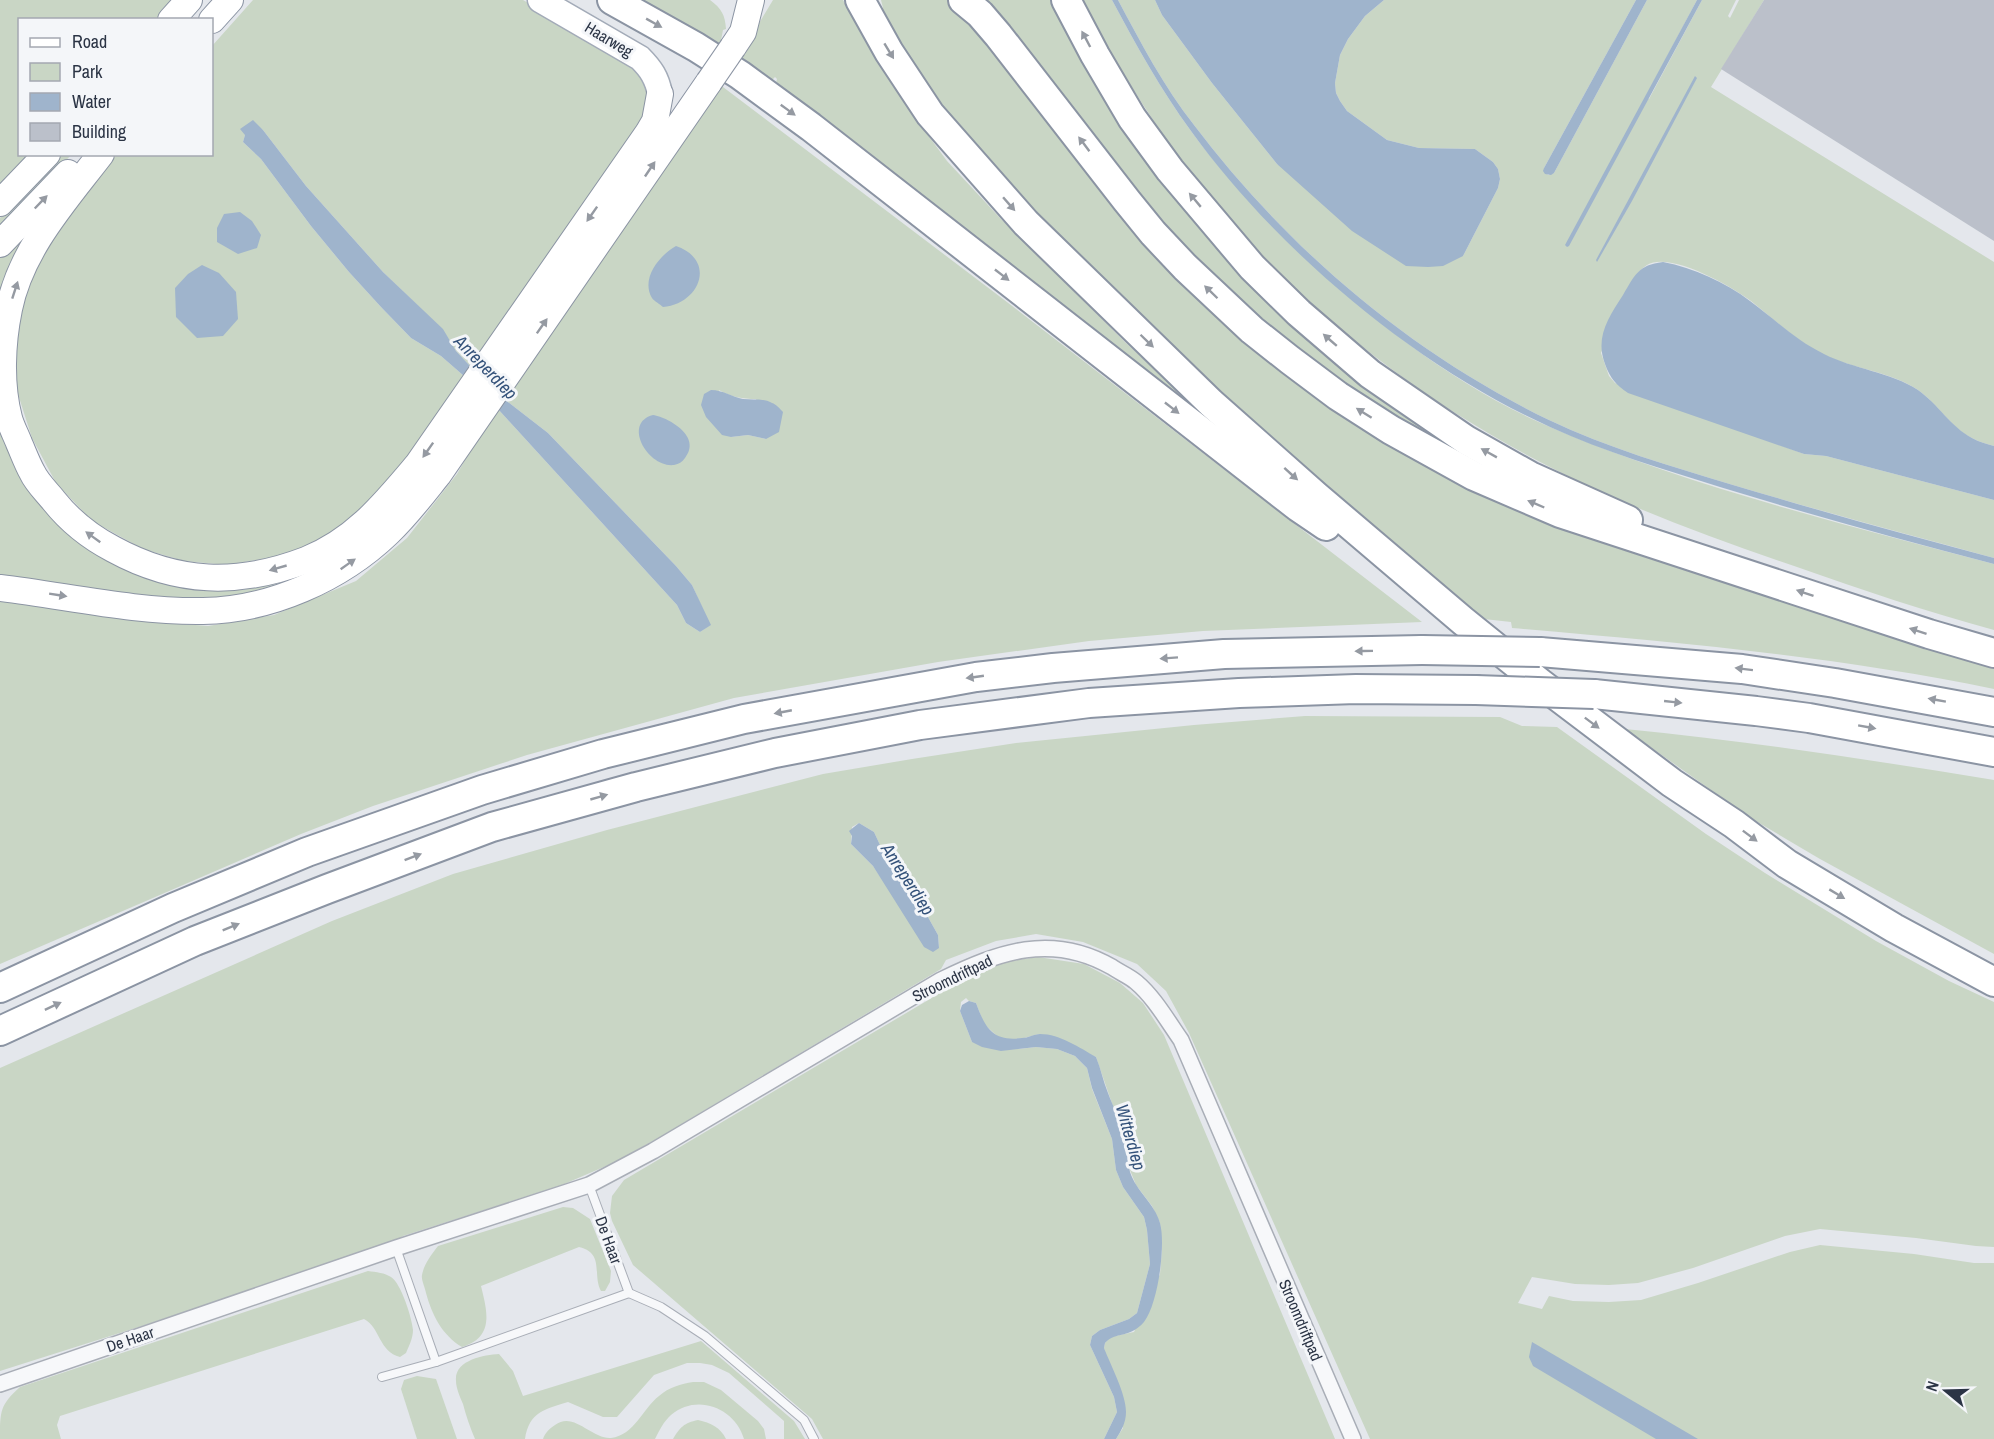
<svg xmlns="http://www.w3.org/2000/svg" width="1994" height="1439" font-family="'Archivo Narrow',sans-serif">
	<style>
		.green { fill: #c9d6c5; fill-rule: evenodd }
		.water { fill: #9fb4cc }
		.building { fill: #bbc0ca }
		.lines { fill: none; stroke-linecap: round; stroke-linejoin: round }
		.service-casing { stroke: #a9aeb7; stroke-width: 10 }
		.minor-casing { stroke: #a9aeb7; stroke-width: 18 }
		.primary-casing { stroke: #a3abb8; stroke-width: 27 }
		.trunk-casing { stroke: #8b94a3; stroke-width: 28 }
		.motorway-casing { stroke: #8b94a3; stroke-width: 32 }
		.service { stroke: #f7f8fa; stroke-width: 8 }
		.minor { stroke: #f7f8fa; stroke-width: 15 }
		.primary { stroke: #fff; stroke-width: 24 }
		.trunk { stroke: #fff; stroke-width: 26 }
		.motorway { stroke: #fff; stroke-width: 28 }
		.trunk-bridge-casing { stroke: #8b94a3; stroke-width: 28; stroke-linecap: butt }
		.motorway-bridge-casing { stroke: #8b94a3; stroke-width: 32; stroke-linecap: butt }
		.trunk-bridge { stroke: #fff; stroke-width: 26 }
		.motorway-bridge { stroke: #fff; stroke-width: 28 }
		.oneway { fill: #959aa2 }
		.labels { text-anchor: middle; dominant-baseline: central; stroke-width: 6; stroke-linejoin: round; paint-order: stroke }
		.street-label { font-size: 16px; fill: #2b3445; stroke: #f4f6f9 }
		.water-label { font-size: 18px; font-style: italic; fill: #34527a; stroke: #f4f6f9 }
	</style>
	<rect width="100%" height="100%" fill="#e4e7ec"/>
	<!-- green -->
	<g class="green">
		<polygon points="0,0 179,0 162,19 20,20 20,154 36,155 0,192"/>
		<polygon points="253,0 523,0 630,61 642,73 650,96 641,126 471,367 456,351 442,329 383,272 306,186 263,130 260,128 245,135 243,142 261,159 311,226 349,272 381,307 411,338 441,356 464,376 401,471 359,514 325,538 296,551 268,558 227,565 184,561 143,549 92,521 56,483 32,438 16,388 14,351 18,308 34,266 63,218 114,155 212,154 212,46"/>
		<path d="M 632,0 L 710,0 C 722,9 725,15 726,29 L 723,30 L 721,40 L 715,49 Z"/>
		<polygon points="773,0 843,0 872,51 908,108 947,161 1001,219 1126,343 1263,470 783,95 786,91 776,83 777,79 775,77 772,80 738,64 750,46 747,43"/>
		<path d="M 881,0 L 949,0 L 1280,362 L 1716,579 L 1994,669 L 1994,689 C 1835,656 1674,642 1512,628 L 1511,622 L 1484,619 L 1237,419 L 1047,235 L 934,104 L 876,12 L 883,8 Z"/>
		<polygon points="971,0 1057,0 1207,233 1530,484 1407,425 1346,392 1203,276"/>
		<path d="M 1083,0 L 1112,0 C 1136,45 1161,90 1191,131 C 1218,168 1249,201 1281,233 C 1357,309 1451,385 1550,427 C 1691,487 1846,525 1994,564 L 1994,630 C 1928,612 1862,590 1797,567 C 1712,538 1626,507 1546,465 C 1342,360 1186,205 1083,0 Z"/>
		<path d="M 1118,0 L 1155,0 L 1162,15 L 1212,83 L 1277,164 L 1463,256 L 1498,188 L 1500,179 L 1498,169 L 1493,162 L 1475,149 L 1419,148 L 1387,140 L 1347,111 L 1340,101 L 1336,93 L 1335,83 L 1340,55 L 1348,39 L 1365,16 L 1384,0 L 1636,0 L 1544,168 L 1548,175 L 1554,173 L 1647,0 L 1697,0 L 1645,98 L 1649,99 L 1702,0 L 1736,0 L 1728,16 L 1730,18 L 1739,0 L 1764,0 L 1711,87 L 1994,262 L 1994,446 C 1987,444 1979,442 1972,438 C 1951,428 1938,404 1918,390 C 1892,372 1854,369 1824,355 C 1796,341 1775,320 1751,301 C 1731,286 1670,251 1647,265 C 1629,275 1610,333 1601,353 L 1609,376 L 1615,383 L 1804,454 L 1826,456 L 1994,500 L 1994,558 C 1907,534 1820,511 1733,485 C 1671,466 1607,448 1549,420 C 1409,352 1288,249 1194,125 C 1164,87 1141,43 1118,0 Z"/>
		<path d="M 719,84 L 1003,299 L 1422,622 L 1203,631 L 1089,641 L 938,662 L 734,698 L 527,755 L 373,806 L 301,834 L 0,964 L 0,601 L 157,622 L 208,626 L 274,615 L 356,581 L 407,538 L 457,474 L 485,425 L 498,409 L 677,605 L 686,623 L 700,632 L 710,625 L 692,585 L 676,566 L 548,433 L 504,399 ZM 719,390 C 731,397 743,399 756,399 L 766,439 L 748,435 L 731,437 Z"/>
		<polygon points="59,155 71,155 0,231 0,218"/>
		<polygon points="39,217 0,301 0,257"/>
		<polygon points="0,424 38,500 63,530 95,554 139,576 192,589 242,590 283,582 234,597 187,599 124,593 0,577"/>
		<path d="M 1305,716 L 1500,717 L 1522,726 L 1557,727 L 1706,834 L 1765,873 L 1876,941 L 1949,981 L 1994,1002 L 1994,1247 L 1976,1246 L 1916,1238 L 1820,1229 L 1785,1236 L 1693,1268 L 1638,1283 L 1609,1285 L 1575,1284 L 1532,1277 L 1518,1303 L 1542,1309 L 1549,1296 L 1573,1301 L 1609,1302 L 1641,1300 L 1698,1283 L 1790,1252 L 1820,1245 L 1914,1254 L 1974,1263 L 1994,1263 L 1994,1439 L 1370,1439 L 1189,1033 L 1166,991 L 1137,964 L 1083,942 L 1036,934 L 996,941 L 946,960 L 941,969 L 660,1137 L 613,1163 L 562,1185 L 403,1236 L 395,1241 L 145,1325 L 0,1371 L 0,1068 L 332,921 L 453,874 L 607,830 L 823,774 L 912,759 L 1016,743 L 1194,725 ZM 859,823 L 874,832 L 880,845 L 924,910 L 938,935 L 939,948 L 894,897 L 873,866 L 851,844 L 852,827 Z"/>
		<path d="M 1625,729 C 1749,741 1871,760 1994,780 L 1994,954 L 1820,859 L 1749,817 Z"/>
		<polygon points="1038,957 1084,964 1120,983 1143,1003 1164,1035 1335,1439 1116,1439 1123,1428 1104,1348 1105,1343 1110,1337 1134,1332 1160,1274 1162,1250 1160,1223 1152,1206 1136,1185 1130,1170 1128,1150 1096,1057 1039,1034 1024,1038 1006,1040 997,1036 984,1024 976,1003 969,1001 966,998 961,1002 960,1011 972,1042 1019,1049 1036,1047 1057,1049 1075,1056 1087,1068 1092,1089 1112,1139 1116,1170 1123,1187 1144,1217 1147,1230 1150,1264 1137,1313 1129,1319 1100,1330 1092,1336 1090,1345 1114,1397 1117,1412 1104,1439 823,1439 812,1419 633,1265 612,1221 610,1213 612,1196 624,1180 957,983 1004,962"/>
		<path d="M 563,1207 L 573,1208 L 590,1219 L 611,1271 L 610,1282 L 605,1291 L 601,1291 C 592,1275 605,1253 579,1247 L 481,1286 C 487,1311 495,1337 462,1347 C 442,1335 432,1315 426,1293 C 425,1287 421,1280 422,1275 C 424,1264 432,1254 438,1246 Z"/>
		<path d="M 368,1271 C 376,1272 385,1273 391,1277 C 401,1283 412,1318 413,1330 C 413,1338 409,1346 406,1353 L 400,1357 C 379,1352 380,1327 364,1319 L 60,1416 L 57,1425 L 61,1439 L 0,1439 C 0,1411 0,1405 20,1387 Z"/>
		<path d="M 701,1341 L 794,1421 L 805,1439 L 784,1439 L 784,1421 L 729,1373 L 712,1365 L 700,1363 L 687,1363 L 654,1375 L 617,1417 L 603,1417 L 568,1402 C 545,1409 529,1412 525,1439 L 475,1439 C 470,1427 466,1416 463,1404 C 460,1397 456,1388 456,1381 C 454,1360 484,1355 499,1354 L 513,1371 L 523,1396 Z"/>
		<polygon points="417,1376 436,1379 457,1439 417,1439 401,1389 404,1380"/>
		<path d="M 693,1382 L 704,1382 L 721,1390 L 758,1421 L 764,1429 L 766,1439 L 744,1439 C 735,1408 697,1393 671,1415 C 664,1421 659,1431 655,1439 L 543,1439 C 545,1433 549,1429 555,1425 C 574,1411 591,1439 611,1438 C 635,1435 642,1409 659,1396 C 669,1387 681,1384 693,1382 Z"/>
		<path d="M 698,1420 C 711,1423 720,1427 726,1439 L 673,1439 C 680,1427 684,1423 698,1420 Z"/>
	</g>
	<!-- water -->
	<g class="water">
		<path d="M 1112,0 L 1118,0 C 1141,43 1164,87 1194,125 C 1288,249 1409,352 1549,420 C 1607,448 1671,466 1733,485 C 1820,511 1907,535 1994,558 L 1994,564 C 1902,540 1811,515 1720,487 C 1663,469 1605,452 1550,427 C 1415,366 1278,251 1191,131 C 1161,90 1136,45 1112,0 Z"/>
		<polygon points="1155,0 1384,0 1365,16 1348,39 1340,55 1335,83 1336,93 1340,101 1347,111 1387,140 1419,148 1475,149 1493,162 1498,169 1500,179 1498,188 1463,256 1443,266 1428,267 1406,266 1352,231 1277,164 1212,83 1162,15"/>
		<polygon points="1636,0 1647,0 1554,173 1551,175 1545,174 1543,171 1544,168"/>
		<polygon points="1697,0 1702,0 1569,246 1567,247 1565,245"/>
		<polygon points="1695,76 1697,78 1632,201 1597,262 1596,260"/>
		<polygon points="253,120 263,130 306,186 383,272 443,329 456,351 471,367 464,376 441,356 411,338 381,307 349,272 311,226 261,159 243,142 245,135 240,129"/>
		<polygon points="240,212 252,221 261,235 257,248 238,254 217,242 217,228 224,214"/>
		<path d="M 676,246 C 717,260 700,304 663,307 C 660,304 654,301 652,298 C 640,278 661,254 676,246 Z"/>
		<path d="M 1663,262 C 1694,268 1725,282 1750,301 C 1776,320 1795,340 1824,354 C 1853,369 1891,372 1918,390 C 1938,404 1951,427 1972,438 C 1979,442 1987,444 1994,446 L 1994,500 L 1826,456 L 1804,454 L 1628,393 C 1616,385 1610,378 1605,364 C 1595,338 1608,318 1623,295 C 1635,275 1638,265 1663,262 Z"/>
		<polygon points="202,265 219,273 236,292 238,319 223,336 197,338 176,317 175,288 188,274"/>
		<path d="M 711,390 C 723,390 732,397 743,399 C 753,400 763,398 772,403 C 776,404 780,409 783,412 L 779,432 L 766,439 L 748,435 L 731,437 L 722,435 L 706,417 L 701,405 L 704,394 Z"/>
		<polygon points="504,399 548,433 676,566 692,585 711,625 700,632 686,623 677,605 498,409"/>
		<path d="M 653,415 C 670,418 702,437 685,458 C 682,462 679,464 674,465 C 648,468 622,423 653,415 Z"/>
		<polygon points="859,823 874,832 880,845 924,910 938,935 939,948 933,952 924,947 873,866 851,844 852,836 849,831"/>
		<path d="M 969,1001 L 976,1003 C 985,1027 992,1042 1022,1038 C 1028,1038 1034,1034 1040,1034 C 1060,1034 1080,1048 1096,1057 C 1101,1069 1103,1081 1108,1093 C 1113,1107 1121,1121 1125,1135 C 1128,1147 1127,1160 1130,1172 C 1136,1191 1155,1204 1160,1223 C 1166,1245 1158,1304 1144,1322 C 1129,1339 1116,1331 1105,1343 L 1104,1348 C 1111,1366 1126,1394 1126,1412 C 1126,1423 1121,1431 1116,1439 L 1104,1439 L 1117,1412 L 1114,1397 L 1090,1345 L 1092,1336 L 1100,1330 L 1129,1319 L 1137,1313 L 1150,1264 L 1147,1230 L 1144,1217 L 1123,1187 L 1116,1170 L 1112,1139 L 1092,1088 L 1087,1068 L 1075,1056 L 1057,1049 L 1036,1047 L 1001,1051 L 982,1047 L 972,1042 L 960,1011 L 962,1005 Z"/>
		<polygon points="1532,1342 1698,1439 1656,1439 1533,1366 1529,1357"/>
	</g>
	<!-- building -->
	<polygon class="building" points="1764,0 1994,0 1994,241 1721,69"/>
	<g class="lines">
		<!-- service casing -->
		<g class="service-casing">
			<g id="service">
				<polyline points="396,1248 436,1362"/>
				<polyline points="629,1293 661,1307 705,1336 804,1420 814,1439"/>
				<polyline points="382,1377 436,1362 629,1293 589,1185"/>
			</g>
		</g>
		<!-- minor casing -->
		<g class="minor-casing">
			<path id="minor" d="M 0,1384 L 396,1248 L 589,1185 L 653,1151 L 941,980 C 999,952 1051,932 1112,967 C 1119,972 1129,976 1136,982 C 1154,997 1167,1020 1181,1040 L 1353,1439"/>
		</g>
		<!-- primary casing -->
		<g class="primary-casing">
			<path id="primary" d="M 540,0 L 640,58 C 651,69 657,78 660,94"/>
		</g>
		<!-- trunk casing -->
		<g class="trunk-casing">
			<g id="trunk">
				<polyline points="171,20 189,0"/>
				<polyline points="212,20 230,0"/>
				<polyline points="733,47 743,32 751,0"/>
				<path d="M 101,154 C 65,201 21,249 9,309 C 2,343 0,384 9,418 C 11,426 16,435 19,443 C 23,452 27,463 32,472 C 37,483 47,492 54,501 C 70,521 90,537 113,549 C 177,584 238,586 306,560 C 356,540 385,503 418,464 L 648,133 L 655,121 L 660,94"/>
				<polyline points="0,203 47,154"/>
				<polyline points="0,244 68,173"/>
				<path d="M 0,588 C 67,596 135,612 203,611 C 270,610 340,579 388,533 C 407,515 422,495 438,475 L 709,82"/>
			</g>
		</g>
		<!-- motorway casing -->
		<g class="motorway-casing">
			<g id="motorway">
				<polyline points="612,0 696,47 740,75 811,127 1298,507 1326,526"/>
				<polyline points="860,0 889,52 930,114 1026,223 1211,403 1316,496 1463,621 1540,683 1672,783 1734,824 1787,864 1894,928 1994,982"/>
				<polyline points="963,0 980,14 998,35 1127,201 1153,233 1185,267 1252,330 1290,360 1338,396 1391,430 1474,476 1560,513 1929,634 1994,653"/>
				<polyline points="1066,0 1095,55 1132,118 1170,170 1252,267 1299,313 1370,374 1466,440 1530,476 1628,520"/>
				<polyline points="1540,652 1742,669 1835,683 1994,712"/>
				<polyline points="1594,694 1756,711 1809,718 1994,752"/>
				<polyline points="0,988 173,908 307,852 482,790 603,754 744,719 976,677 1053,668 1224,654 1422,650"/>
				<polyline points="0,1031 195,941 327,889 492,827 636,787 775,753 920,725 1089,703 1239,693 1356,689 1476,690"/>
			</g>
		</g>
		<!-- service -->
		<use href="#service" class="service"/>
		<!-- minor -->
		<use href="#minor" class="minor"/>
		<!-- primary -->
		<use href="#primary" class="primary"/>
		<!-- trunk -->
		<use href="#trunk" class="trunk"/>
		<!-- motorway -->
		<use href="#motorway" class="motorway"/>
		<!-- trunk-bridge casing -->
		<g class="trunk-bridge-casing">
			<polyline id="trunk-bridge" points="709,82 733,47"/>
		</g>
		<!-- motorway-bridge casing -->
		<g class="motorway-bridge-casing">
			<g id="motorway-bridge">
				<polyline points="1422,650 1540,652"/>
				<polyline points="1476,690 1594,694"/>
			</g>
		</g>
		<!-- trunk-bridge -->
		<use href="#trunk-bridge" class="trunk-bridge"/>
		<!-- motorway-bridge -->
		<use href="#motorway-bridge" class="motorway-bridge"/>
	</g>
	<!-- one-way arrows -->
	<defs><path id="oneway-solid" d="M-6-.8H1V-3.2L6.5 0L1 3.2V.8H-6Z" transform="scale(1.5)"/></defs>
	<g class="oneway">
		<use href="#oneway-solid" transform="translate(654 23) rotate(29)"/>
		<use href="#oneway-solid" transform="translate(1086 39) rotate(-118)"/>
		<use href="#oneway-solid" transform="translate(889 51) rotate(59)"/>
		<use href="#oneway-solid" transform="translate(788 110) rotate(36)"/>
		<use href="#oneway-solid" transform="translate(1084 144) rotate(-127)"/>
		<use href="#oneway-solid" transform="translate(650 169) rotate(-56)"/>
		<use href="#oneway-solid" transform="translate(1195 200) rotate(-130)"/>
		<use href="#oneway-solid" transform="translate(41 202) rotate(-46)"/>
		<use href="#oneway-solid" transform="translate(1009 204) rotate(49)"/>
		<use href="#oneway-solid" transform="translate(592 214) rotate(125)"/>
		<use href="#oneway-solid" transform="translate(1002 275) rotate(38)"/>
		<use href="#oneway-solid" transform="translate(15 290) rotate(-72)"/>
		<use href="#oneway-solid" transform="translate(1211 292) rotate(-136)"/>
		<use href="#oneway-solid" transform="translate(542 326) rotate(-55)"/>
		<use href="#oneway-solid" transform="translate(1330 340) rotate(-139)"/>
		<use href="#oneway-solid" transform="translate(1147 341) rotate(44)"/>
		<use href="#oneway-solid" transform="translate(1172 408) rotate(38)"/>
		<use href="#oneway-solid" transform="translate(1364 413) rotate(-148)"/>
		<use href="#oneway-solid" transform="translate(428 450) rotate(125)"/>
		<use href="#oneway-solid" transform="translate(1489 453) rotate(-151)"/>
		<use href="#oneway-solid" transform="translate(1291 474) rotate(42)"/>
		<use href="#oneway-solid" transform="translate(1536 504) rotate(-157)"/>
		<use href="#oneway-solid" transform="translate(93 537) rotate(-144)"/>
		<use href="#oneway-solid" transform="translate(348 564) rotate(-35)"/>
		<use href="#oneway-solid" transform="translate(278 568) rotate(164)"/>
		<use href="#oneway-solid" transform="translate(1805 593) rotate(-161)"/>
		<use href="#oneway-solid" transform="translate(58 595) rotate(9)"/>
		<use href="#oneway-solid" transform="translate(1918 631) rotate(-162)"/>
		<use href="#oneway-solid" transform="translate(1364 651) rotate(179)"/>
		<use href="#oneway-solid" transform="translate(1169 658) rotate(176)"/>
		<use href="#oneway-solid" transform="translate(1744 669) rotate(-173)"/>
		<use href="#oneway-solid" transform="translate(975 677) rotate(172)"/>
		<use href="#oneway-solid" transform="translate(1937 700) rotate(-170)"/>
		<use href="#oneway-solid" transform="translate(1673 702) rotate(6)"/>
		<use href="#oneway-solid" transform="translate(783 712) rotate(169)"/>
		<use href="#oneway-solid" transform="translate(1592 723) rotate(37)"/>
		<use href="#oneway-solid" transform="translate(1867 727) rotate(10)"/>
		<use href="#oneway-solid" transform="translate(599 797) rotate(-16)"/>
		<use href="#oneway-solid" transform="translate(1750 836) rotate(37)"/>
		<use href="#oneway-solid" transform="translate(413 857) rotate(-21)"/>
		<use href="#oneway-solid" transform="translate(1837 894) rotate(31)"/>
		<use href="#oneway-solid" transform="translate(231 927) rotate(-22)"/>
		<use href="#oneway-solid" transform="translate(53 1006) rotate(-25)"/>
	</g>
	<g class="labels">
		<!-- street labels -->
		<g class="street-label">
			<text transform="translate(609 39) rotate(31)">Haarweg</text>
			<text transform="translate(952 978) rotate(-26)">Stroomdriftpad</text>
			<text transform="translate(609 1240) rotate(70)">De Haar</text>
			<text transform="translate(1301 1320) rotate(67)">Stroomdriftpad</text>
			<text transform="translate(130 1339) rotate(-19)">De Haar</text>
		</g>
		<!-- water labels -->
		<g class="water-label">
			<text transform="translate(486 367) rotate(46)">Anreperdiep</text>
			<text transform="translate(908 879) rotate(57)">Anreperdiep</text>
			<text transform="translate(1131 1137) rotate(74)">Witterdiep</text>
		</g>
	</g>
	<!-- legend -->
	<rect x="18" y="18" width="195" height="138" fill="#f4f6f9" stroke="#a4a8b1" stroke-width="1.5"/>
	<rect x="30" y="38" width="30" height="9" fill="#ffffff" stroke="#a4a8b1" stroke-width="1.5"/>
	<text x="72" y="48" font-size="18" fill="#2b3445">Road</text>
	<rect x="30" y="63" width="30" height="18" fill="#c9d6c5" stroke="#a4a8b1" stroke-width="1.5"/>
	<text x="72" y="78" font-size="18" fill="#2b3445">Park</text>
	<rect x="30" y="93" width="30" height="18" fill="#9fb4cc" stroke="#a4a8b1" stroke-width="1.5"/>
	<text x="72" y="108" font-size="18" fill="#2b3445">Water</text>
	<rect x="30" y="123" width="30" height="18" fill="#bbc0ca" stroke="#a4a8b1" stroke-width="1.5"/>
	<text x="72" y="138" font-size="18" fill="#2b3445">Building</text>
	<!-- north arrow -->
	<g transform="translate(1946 1391) rotate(289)" stroke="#f4f6f9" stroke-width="4.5" paint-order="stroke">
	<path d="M0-4.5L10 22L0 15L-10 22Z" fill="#2b3445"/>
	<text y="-9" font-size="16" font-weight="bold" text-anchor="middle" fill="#2b3445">N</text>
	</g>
</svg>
